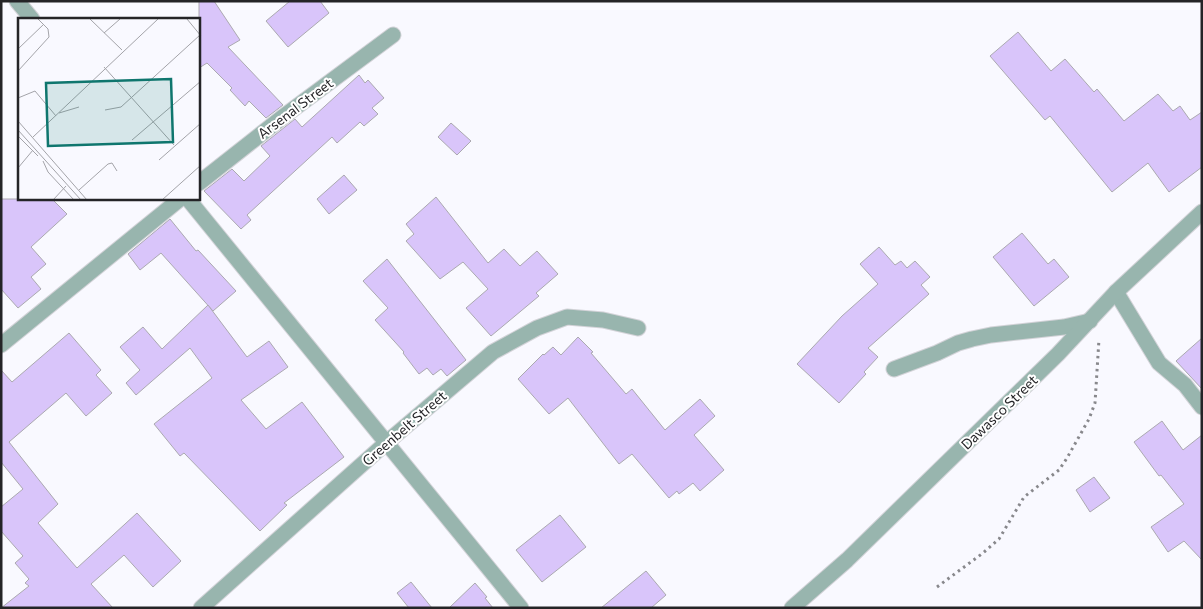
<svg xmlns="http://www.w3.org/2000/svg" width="1203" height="609" font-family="Commissioner,sans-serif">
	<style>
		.building { fill: #d9c5fa; stroke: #aba9b0 }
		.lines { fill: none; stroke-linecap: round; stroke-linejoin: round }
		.street-casing { stroke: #d3d3d8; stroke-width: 17 }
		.path { stroke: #88888c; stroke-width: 3; stroke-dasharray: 2.5 4; stroke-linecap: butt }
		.street { stroke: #98b5ae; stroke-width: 15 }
		.labels { text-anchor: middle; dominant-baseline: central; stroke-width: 4; stroke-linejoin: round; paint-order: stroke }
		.street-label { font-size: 14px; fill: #242427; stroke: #fff }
		.inset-road { fill: none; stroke: #a4a4a9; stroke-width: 1 }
		.view { fill: #0f766e; fill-opacity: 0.15; stroke: #0f766e; stroke-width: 2.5 }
		.inset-edge { fill: none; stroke: #242427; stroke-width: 2.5 }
	</style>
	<rect width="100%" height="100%" fill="#f9f9ff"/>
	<!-- building -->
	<g class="building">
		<polygon points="199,1 214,1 240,40 228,47 283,105 266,118 249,101 245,106 230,90 232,88 207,63 199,68"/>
		<polygon points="290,1 320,1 329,13 288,47 266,21"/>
		<polygon points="1018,32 1051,71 1065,59 1094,92 1097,89 1124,121 1158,94 1173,111 1180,106 1190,120 1202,112 1202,167 1169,192 1148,163 1112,192 1050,116 1045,120 990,56"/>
		<polygon points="359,75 365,83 368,80 384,98 372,108 378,114 364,126 360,122 337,143 332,137 247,215 251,220 241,229 204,191 232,169 244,181 270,156 261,146 295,119 302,127"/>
		<polygon points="451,123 471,141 457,155 438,137"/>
		<polygon points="344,175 357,190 329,214 317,199"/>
		<polygon points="436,197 488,263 504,249 520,266 537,251 558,274 536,293 539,296 491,336 466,308 488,289 463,262 440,279 406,241 414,234 406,224"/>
		<polygon points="1,199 52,199 67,214 31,247 46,264 31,277 41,289 18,308 1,289"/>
		<polygon points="170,219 196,251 198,250 236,291 213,311 161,253 140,270 128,254"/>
		<polygon points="1022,233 1048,264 1054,259 1069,277 1034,306 993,257"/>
		<polygon points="879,247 895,265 901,261 907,268 915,261 930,277 921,285 929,294 868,348 878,357 864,372 866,374 839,403 797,364 842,316 878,284 860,264"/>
		<polygon points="387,259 466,360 447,376 441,369 433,375 427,368 419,374 403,353 404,352 375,320 388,308 363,281"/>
		<polygon points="208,305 247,357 269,341 288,367 241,400 266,429 302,402 344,457 284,503 287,505 260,531 184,453 180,456 154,424 212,378 190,348 136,395 126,383 140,370 120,347 143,327 162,349"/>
		<polygon points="69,333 101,370 96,375 112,393 86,416 66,393 9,442 58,504 38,523 77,568 137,513 181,561 153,587 124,555 91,584 113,608 1,608 29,586 25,583 29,579 15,563 23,556 1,531 1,507 23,489 1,462 1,370 12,382"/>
		<polygon points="578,337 593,352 591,353 626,394 632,389 665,430 700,399 715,416 694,435 724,470 700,491 693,483 679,494 677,491 669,498 632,454 619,464 568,398 549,414 518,379 543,354 544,355 553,347 561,355"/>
		<polygon points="1202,338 1202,389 1176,361"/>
		<polygon points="1162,421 1183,450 1202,435 1202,560 1184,541 1168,552 1151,527 1184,504 1161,475 1159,476 1134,442"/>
		<polygon points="1094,477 1110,498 1090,512 1076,490"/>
		<polygon points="560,515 586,547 542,582 516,550"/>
		<polygon points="646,571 666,595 651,608 601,608"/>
		<polygon points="411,582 432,608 409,608 397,593"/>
		<polygon points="475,583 487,597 485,598 493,608 449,608"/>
	</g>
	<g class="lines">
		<!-- street casing -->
		<g class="street-casing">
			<g id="street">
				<polyline points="17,1 32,19"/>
				<polyline points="199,183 284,116 393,35"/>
				<polyline points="188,199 521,608"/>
				<polyline points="1116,292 1159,363 1185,385 1202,407"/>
				<polyline points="1,345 180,199"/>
				<polyline points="894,369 937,353 958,343 972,339 991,335 1064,327 1090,321"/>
				<polyline points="201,608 386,443 493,352 537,328 567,317 603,320 638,328"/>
				<polyline points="792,608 847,560 1058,354 1116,292 1202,212"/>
			</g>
		</g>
		<!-- path -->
		<polyline class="path" points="937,587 983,553 999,539 1024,497 1059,470 1067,458 1089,419 1095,403 1099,339"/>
		<!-- street -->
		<use href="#street" class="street"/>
	</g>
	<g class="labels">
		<!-- street labels -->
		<g class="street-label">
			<text transform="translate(295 108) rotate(-37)">Arsenal Street</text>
			<text transform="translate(999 412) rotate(-44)">Dawasco Street</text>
			<text transform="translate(404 428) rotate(-41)">Greenbelt Street</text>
		</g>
	</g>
	<!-- overview -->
	<g transform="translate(18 18)">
		<rect width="182" height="182" fill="#f9f9ff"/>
		<path class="inset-road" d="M 72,1 L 104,32M 169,1 L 183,18M 86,15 L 102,1M 0,31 L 26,6M 86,49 L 156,127M 0,53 L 31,19 L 30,11 L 20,1M 0,80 L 17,73 L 38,98M 87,92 L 103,89 L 182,17M 41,95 L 61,89M 0,103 L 69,182M 0,112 L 63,182M 0,118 L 20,138M 15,119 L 140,1M 114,122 L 183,63M 141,142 L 183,105M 25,143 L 30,154 L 56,182M 0,150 L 15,132M 61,172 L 90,146 L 94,145 L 99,153M 35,182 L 48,168M 144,182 L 183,147"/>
		<path class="view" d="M 153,61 L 155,124 L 30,128 L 28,65 Z"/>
		<rect width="182" height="182" class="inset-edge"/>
	</g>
	<!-- border -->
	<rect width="1203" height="609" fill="none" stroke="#242427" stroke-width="5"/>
</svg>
